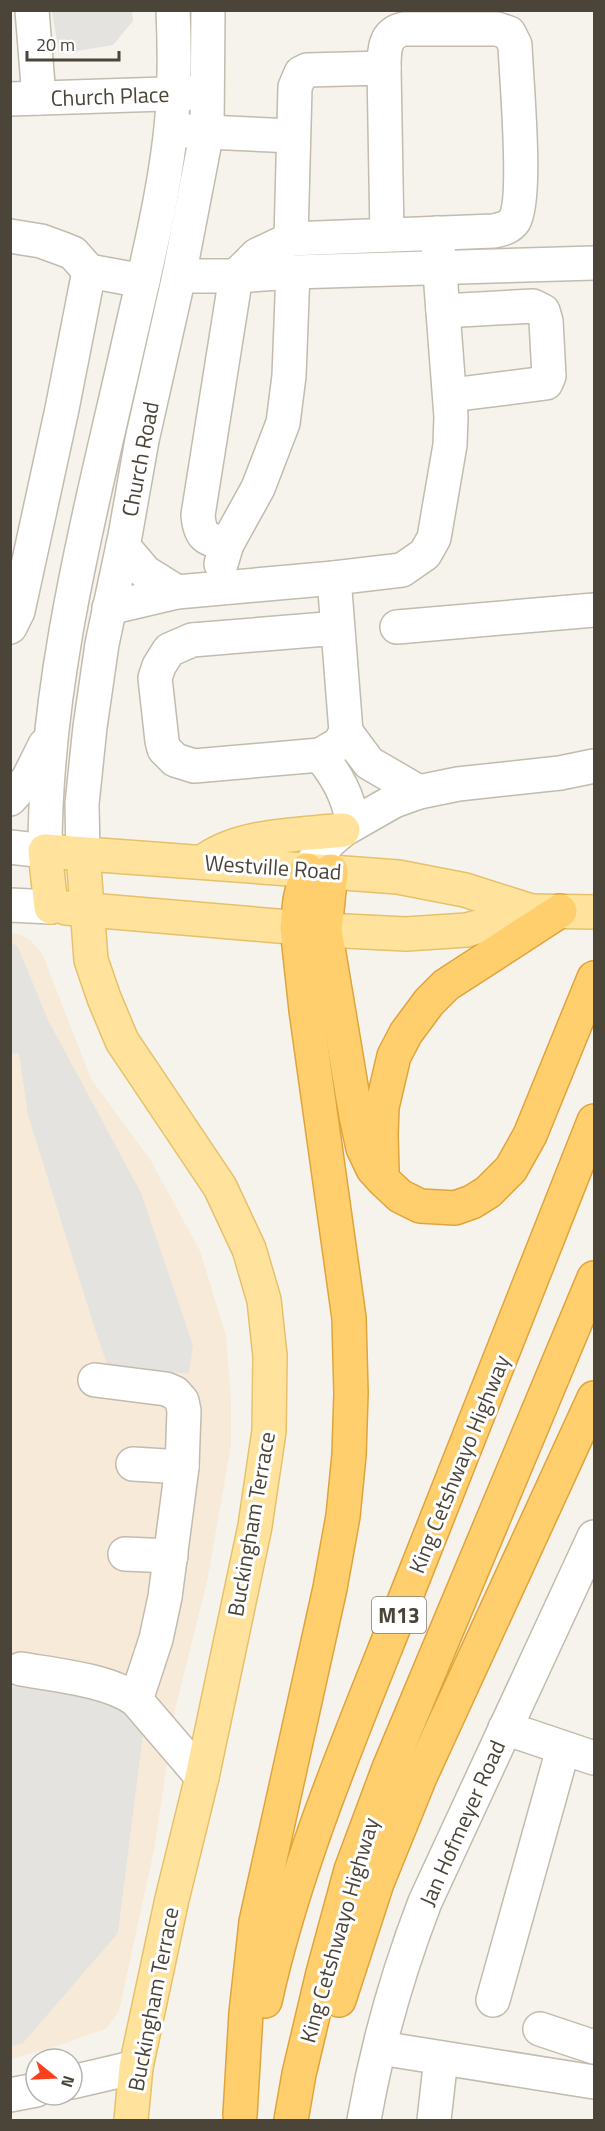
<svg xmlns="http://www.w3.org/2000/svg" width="605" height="2131" font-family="'Titillium Web',sans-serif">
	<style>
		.commercial { fill: #f7ead8 }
		.parking { fill: #e5e3e0 }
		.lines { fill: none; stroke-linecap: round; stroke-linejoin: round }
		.minor-casing { stroke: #c2bbae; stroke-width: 36 }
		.major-casing { stroke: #e6c16a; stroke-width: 36 }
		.highway-casing { stroke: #e0a43c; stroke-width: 36 }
		.minor { stroke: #fff; stroke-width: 33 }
		.major { stroke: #ffe39c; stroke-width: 33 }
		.highway { stroke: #ffcf6e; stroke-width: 33 }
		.labels { text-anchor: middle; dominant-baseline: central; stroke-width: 6; stroke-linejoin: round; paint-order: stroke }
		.shield { fill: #fff; stroke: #817c74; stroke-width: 1.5 }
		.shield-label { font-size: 21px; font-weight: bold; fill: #4b4439 }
		.street-label { font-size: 22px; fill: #4b4439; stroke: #fff }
	</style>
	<rect width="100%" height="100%" fill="#f6f3ec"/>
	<!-- commercial -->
	<polygon class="commercial" points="11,933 21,935 31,941 42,953 91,1079 151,1161 200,1251 226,1336 231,1399 231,1445 207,1582 175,1710 154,1850 119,2011 107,2028 63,2044 11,2059"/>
	<!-- parking -->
	<g class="parking">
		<polygon points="52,11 132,11 133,21 113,45 59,54"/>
		<polygon points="11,942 18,947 48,1020 141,1193 193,1345 189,1374 107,1364 94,1326 28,1115 19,1054 11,1053"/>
		<polygon points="11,1686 101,1700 131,1714 143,1734 118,1933 23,2043 11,2046"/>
	</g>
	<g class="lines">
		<!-- minor casing -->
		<g class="minor-casing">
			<g id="minor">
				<polyline points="32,10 39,98"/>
				<polyline points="10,99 195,93"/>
				<polyline points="185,131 293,136"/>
				<polyline points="10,236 41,241 63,249 73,253 89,271 143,281"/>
				<polyline points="291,239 295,87 301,73 307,70 384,68"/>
				<polyline points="179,276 236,276 293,272 594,263"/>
				<polyline points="443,311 533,306 543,311 546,321 549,376 546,383 451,395"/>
				<path d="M 227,544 C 206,539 200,538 198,515 L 236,276 L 257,255 L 291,239 L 494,231 C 502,229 509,228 514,221 C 528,199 516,77 515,45 L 509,33 L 497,29 L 404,29 C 384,33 384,51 384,68 L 387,235"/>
				<polyline points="123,546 145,572 177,592"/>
				<polyline points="221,564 227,544 258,488 283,423 289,376 293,272"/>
				<polyline points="334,578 346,732 339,744 320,755 194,766 175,760 164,749 162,741 155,678 159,666 169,650 192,640 338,628"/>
				<polyline points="109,608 177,592 334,578 402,570 425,554 434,538 450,445 451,417 437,233"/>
				<polyline points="10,627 18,611 62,409 89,271"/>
				<polyline points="397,627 594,610"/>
				<polyline points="346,732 369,763 419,792"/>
				<path d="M 320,755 C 338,777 348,796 353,824"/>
				<polyline points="10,799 28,779 45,745"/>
				<path d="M 10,847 L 45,851 C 45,677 92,506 130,337 C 145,271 162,205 170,137 C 175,95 175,53 173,10"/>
				<polyline points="83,854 82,804 90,727 102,644 125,536 142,440 179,276 207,131 208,10"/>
				<polyline points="307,870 329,842 343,830 394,801 419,792 458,784 560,773 594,766"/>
				<polyline points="10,905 51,907"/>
				<polyline points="95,1380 166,1389 175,1393 182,1401 184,1411 182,1467 165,1597 156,1639 136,1700"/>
				<polyline points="133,1464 182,1467"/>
				<polyline points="125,1554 171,1556"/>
				<path d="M 21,1669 C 55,1675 109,1680 136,1700 L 202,1777"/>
				<polyline points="505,1728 594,1758"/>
				<polyline points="493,2000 563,1749"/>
				<polyline points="540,2029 594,2047"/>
				<polyline points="380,2048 594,2082"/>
				<polyline points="72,2082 136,2067"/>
				<polyline points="10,2095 36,2090"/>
				<path d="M 364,2120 C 377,2046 398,1972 425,1902 L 594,1537"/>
				<polyline points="434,2120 441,2058"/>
			</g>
		</g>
		<!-- major casing -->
		<g class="major-casing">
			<g id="major">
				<polyline points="83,854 91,960 104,998 122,1041 220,1187 249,1249 264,1300 270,1356 269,1431 255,1526 202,1777 172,1899 136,2067 131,2120"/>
				<path d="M 207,859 C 244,834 300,835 343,830"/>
				<polyline points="51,907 45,851 398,877 465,890 531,911"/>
				<polyline points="66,908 325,930 406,934 467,930 531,911 594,912"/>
			</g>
		</g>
		<!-- highway casing -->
		<g class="highway-casing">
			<g id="highway">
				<polyline points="331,871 325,930 356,1116 363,1148 373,1169 383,1180 400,1196 420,1206 455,1208 472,1202 488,1192 511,1169 530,1135 594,978"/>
				<polyline points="382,1170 381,1135 382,1107 394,1056 406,1033 429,1002 446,985 560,911"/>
				<polyline points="339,2000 377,1883 420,1777 594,1398"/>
				<path d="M 265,2001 C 295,1866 350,1737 401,1609 C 466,1446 530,1283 594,1121"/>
				<polyline points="240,2115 246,2013 256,1922 330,1588 343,1516 349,1455 351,1393 349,1318 306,1010 297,927 300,900 307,870"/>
				<polyline points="291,2120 299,2074 323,1973 351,1870 389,1768 594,1278"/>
			</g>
		</g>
		<!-- minor -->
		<use href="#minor" class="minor"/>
		<!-- major -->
		<use href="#major" class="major"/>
		<!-- highway -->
		<use href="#highway" class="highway"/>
	</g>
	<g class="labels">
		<!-- shield labels -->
		<rect class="shield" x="372" y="1597" width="54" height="36" rx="4.5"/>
		<g class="shield-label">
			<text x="399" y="1615">M13</text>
		</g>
		<!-- street labels -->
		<g class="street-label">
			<text transform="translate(110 96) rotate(-2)">Church Place</text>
			<text transform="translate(140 459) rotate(-79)">Church Road</text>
			<text transform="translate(273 867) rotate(4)">Westville Road</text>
			<text transform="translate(459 1464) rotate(-68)">King Cetshwayo Highway</text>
			<text transform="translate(251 1524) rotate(-80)">Buckingham Terrace</text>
			<text transform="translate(462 1823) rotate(-66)">Jan Hofmeyer Road</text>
			<text transform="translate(339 1930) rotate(-74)">King Cetshwayo Highway</text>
			<text transform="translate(153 1999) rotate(-79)">Buckingham Terrace</text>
		</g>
	</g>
	<!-- border -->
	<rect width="605" height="2131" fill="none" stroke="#4b4439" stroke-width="24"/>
	<!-- north arrow -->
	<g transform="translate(54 2077) rotate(108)"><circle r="28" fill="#ffffff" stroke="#b7b4b0" stroke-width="1.5"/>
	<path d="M0-4.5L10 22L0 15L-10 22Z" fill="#fc3f1d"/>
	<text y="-9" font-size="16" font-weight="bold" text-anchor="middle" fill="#4b4439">N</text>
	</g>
	<!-- scale -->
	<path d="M27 51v9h92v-9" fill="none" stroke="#4b4439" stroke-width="3"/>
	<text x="36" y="51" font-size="18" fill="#4b4439" stroke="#ffffff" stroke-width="4.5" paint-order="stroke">20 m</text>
</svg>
